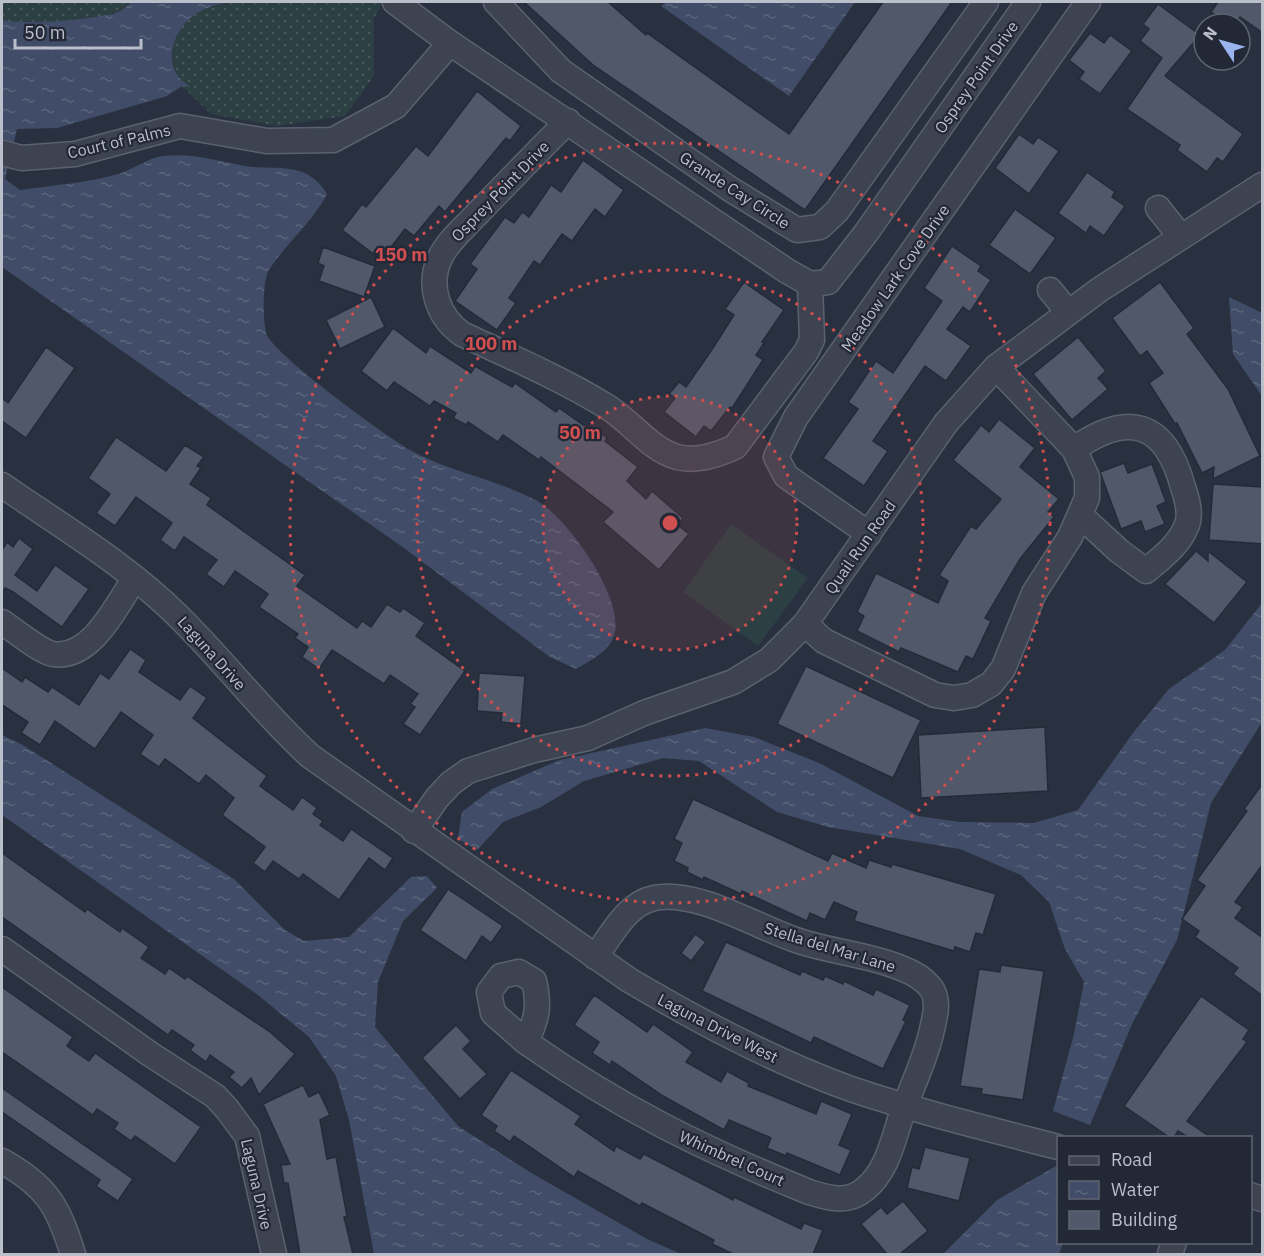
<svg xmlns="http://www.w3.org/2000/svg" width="1264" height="1256" font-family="'IBM Plex Sans',sans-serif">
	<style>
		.grass { fill: url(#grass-dots) }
		.garden { fill: #2c3f42 }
		.water { fill: url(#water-ripples) }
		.building { fill: #505869; stroke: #242a38; stroke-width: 1.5 }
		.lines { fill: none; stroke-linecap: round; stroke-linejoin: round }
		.minor-casing { stroke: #5b616e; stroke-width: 27 }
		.minor { stroke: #3d4350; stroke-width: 24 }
		.ring { fill: none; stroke: #cf4e50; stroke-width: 3; stroke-dasharray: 3 6 }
		.labels { text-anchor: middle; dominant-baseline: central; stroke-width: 4.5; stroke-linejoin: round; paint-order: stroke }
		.street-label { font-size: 16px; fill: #babfca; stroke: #222836 }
		.centre { fill: #cf4e50; stroke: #222836; stroke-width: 3 }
		.ring-label { font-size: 18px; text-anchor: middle; font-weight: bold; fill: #cf4e50; stroke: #222836; stroke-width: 4.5; stroke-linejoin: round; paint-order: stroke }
	</style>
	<defs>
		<pattern id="grass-dots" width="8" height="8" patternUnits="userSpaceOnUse" patternTransform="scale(1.5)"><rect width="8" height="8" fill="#2c3f42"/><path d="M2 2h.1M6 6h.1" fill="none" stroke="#48595c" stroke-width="1.8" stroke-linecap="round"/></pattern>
		<pattern id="water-ripples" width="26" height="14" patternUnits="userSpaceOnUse" patternTransform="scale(1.5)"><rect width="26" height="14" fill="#414d68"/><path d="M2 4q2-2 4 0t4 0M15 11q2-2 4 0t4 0" fill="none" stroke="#5a657c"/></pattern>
	</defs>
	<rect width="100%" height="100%" fill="#293140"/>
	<!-- grass -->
	<g class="grass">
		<path d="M 2,2 L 132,2 C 108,25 43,21 9,22 L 2,20 Z"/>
		<path d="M 232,2 L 383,2 L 374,18 L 374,76 L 345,116 L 277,126 L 211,114 L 182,86 L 189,86 C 160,66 172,25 201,11 C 211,6 222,3 232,2 Z"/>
	</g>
	<!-- garden -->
	<polygon class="garden" points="731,524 808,578 758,646 683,592"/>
	<!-- water -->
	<g class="water">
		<path d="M 132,2 L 232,2 C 222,3 210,6 201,11 C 172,26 158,69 191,87 L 182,86 L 167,96 L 57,128 L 17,129 L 5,179 L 20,190 C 53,185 90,183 121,173 C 135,168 149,158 163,156 C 193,153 217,161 245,166 C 278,171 306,160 327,194 C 312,223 286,243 269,270 C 262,282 263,319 266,333 C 270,352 388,438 410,450 C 449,472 497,479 537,501 C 567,517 629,603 613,638 C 607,653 589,661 576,669 L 550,657 L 404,548 L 2,267 L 2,20 C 26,25 87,20 112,14 C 120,12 126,7 132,2 Z"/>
		<polygon points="666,2 855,2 789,96 661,6"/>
		<polygon points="1229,297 1262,313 1262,396 1233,354"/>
		<polygon points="1262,603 1262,722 1211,803 1177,940 1132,1024 1090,1125 1053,1111 1074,1034 1084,982 1065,949 1049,902 1021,875 960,849 828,827 777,812 699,761 663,758 584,781 541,807 503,822 477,850 458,839 462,812 492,789 560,760 705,728 754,737 819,763 918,816 960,822 1034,823 1078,810 1133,733 1169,689 1225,650"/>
		<polygon points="2,735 21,744 234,879 285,930 304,941 349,937 411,877 427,876 437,888 403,921 378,982 375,1027 458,1126 533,1174 647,1239 681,1254 374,1254 349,1120 336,1076 309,1037 258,995 2,815"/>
		<polygon points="1058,1165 1058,1242 1063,1243 1059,1254 943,1254 997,1200"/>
	</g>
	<!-- building -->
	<g class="building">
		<polygon points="524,2 608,2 646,35 647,33 789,134 883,2 952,2 805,210 593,65"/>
		<polygon points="1218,2 1263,2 1263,33 1240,17 1235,24 1228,24 1211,12"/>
		<polygon points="1158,4 1200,35 1165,76 1243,134 1223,162 1217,158 1207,172 1177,150 1180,145 1127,109 1162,58 1140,41 1149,29 1143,24"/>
		<polygon points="1090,33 1104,43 1110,35 1132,51 1100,94 1079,79 1084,72 1069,60"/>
		<polygon points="477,91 521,126 510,141 506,138 445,212 439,206 414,236 405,229 381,260 342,230 362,204 366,207 416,146 428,156"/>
		<polygon points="1019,134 1033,144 1038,137 1059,151 1029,194 995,168"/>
		<polygon points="583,160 624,190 605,217 595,209 572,241 562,234 540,265 534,261 509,298 516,303 497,330 455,301 477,269 470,264 505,217 514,223 522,212 529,217 551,185 561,192"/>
		<polygon points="1087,172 1115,192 1112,197 1125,206 1104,236 1090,226 1086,233 1058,213"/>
		<polygon points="1015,209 1056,238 1030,274 989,245"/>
		<polygon points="952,246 981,266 978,271 991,280 970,312 963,307 947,329 971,346 946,381 925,366 873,441 888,451 864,486 823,458 858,409 848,402 876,361 893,373 942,301 924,288"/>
		<polygon points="323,247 375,266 364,297 319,281 324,266 318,263"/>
		<polygon points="744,282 784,310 762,342 764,343 756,355 763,360 732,408 730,407 711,431 704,426 696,437 664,412 675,398 669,394 679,382 686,387 713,348 734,315 725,309"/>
		<polygon points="1160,282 1194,328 1187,334 1228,389 1260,456 1213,479 1214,467 1202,473 1177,423 1175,424 1149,383 1163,373 1147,351 1140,356 1112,318"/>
		<polygon points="371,297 385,327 340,349 326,320"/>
		<polygon points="393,328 426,353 430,346 471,373 475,366 512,387 515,383 556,412 559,408 589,429 591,426 607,438 605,441 638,467 627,481 646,499 652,491 683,518 678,525 689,534 659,570 603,522 613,512 541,457 539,460 503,435 498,442 468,422 466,425 453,418 456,413 434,401 430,406 394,382 387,391 361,371"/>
		<polygon points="1078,337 1106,371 1098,378 1108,389 1072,420 1033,374"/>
		<polygon points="46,347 75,368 26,438 2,421 2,398 8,403"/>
		<polygon points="999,419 1035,448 1020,467 1059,499 1048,512 1054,517 1020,559 985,618 991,621 973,659 966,656 958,672 901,648 899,652 857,631 864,616 857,612 876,573 938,603 948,581 939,575 971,526 976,529 1001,499 953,460 981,425 989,432"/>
		<polygon points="116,437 166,471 185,445 204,457 197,466 201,468 190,484 211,498 207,505 305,575 297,586 357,628 362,621 371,627 387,604 400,612 403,608 425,623 416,636 465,671 420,735 403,724 415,707 410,704 418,694 390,675 384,684 332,650 319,669 302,657 308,647 295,638 298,634 259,607 268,594 235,571 224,587 206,574 217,560 184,537 175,551 160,540 172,523 136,497 115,526 96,513 110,494 88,478"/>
		<polygon points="1124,463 1128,473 1152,464 1166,502 1157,506 1165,524 1145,532 1141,521 1121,529 1100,472"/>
		<polygon points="1213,484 1263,487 1263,544 1209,540"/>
		<polygon points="19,538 33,549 15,575 37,591 55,565 89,589 62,627 13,592 5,588 2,593 2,550 7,542 13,547"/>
		<polygon points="1196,551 1208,561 1208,551 1247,582 1214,623 1165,584"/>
		<polygon points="130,649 146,660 139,672 180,700 190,686 207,698 193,718 267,776 260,786 293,810 302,797 317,808 313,814 323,821 320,825 343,841 351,829 393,858 385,870 369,858 339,900 303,874 299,879 273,861 265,872 253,863 265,847 222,815 234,798 206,775 199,784 165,759 159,767 140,754 153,735 121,712 95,749 55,721 40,745 21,733 28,722 2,705 2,668 22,682 25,677 48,692 52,687 79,705 100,673 109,679"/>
		<polygon points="806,666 921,720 893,778 777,724"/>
		<polygon points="479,673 525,676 521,724 501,722 502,713 477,711"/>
		<polygon points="1045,727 1048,791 921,798 918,735"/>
		<polygon points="1263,783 1263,864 1235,902 1243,907 1235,918 1263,938 1263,996 1233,974 1238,968 1195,937 1199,931 1182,919 1205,886 1197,880 1247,811 1244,809"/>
		<polygon points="693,799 828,861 832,853 866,868 869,860 891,867 892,864 996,894 983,935 976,933 970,952 955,947 954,951 854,921 857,912 834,902 825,920 810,913 807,921 742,891 741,894 704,877 703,880 687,872 688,868 674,861 682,843 674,839"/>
		<polygon points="2,853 85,912 87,909 120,932 122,928 149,947 141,958 165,974 169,968 185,979 187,976 270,1032 295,1054 259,1095 251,1078 242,1088 229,1077 234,1072 210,1055 206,1062 190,1050 194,1045 172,1030 168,1035 2,917"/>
		<polygon points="448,889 503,926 491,943 482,936 466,961 420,930"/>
		<polygon points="695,934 706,942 691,961 681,953"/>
		<polygon points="726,942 800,975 802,971 823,980 825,976 843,984 844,981 873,995 876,989 910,1005 903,1020 906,1021 883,1069 814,1037 811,1043 702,991"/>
		<polygon points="1001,965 1044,971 1023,1100 981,1094 982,1089 960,1086 979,969 1000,972"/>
		<polygon points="2,987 73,1037 67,1046 89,1061 95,1053 201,1127 175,1164 135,1136 131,1141 114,1129 118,1123 97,1109 93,1115 2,1052"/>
		<polygon points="594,995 647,1032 653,1024 693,1052 686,1062 721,1082 727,1071 749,1083 748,1086 816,1114 821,1101 852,1114 839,1145 851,1150 840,1175 787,1153 786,1156 767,1148 771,1138 729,1120 724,1130 663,1096 612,1061 610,1065 592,1053 599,1042 574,1025"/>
		<polygon points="1201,996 1249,1030 1243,1039 1247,1042 1187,1121 1210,1137 1188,1137 1178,1131 1174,1137 1169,1137 1124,1106"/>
		<polygon points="456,1025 471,1041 463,1049 487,1074 460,1099 422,1058"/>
		<polygon points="511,1070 581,1116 575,1124 614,1151 616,1146 640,1159 644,1154 733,1200 734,1197 801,1229 804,1223 823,1230 813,1254 733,1254 712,1244 714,1240 642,1203 640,1206 578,1171 574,1177 514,1136 510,1142 494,1131 497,1126 481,1115"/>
		<polygon points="303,1085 309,1097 319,1092 330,1115 320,1120 327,1159 336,1157 347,1216 344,1217 353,1254 300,1254 288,1183 284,1183 281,1165 290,1164 263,1104"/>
		<polygon points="2,1088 133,1179 118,1201 96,1186 100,1180 2,1112"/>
		<polygon points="925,1147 970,1158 959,1201 907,1188 912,1167 919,1169"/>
		<polygon points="903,1201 928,1231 900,1254 887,1254 861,1224 881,1207 887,1214"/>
	</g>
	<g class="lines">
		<!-- minor casing -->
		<g class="minor-casing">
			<g id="minor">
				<polyline points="395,2 450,43 787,271 810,284 828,282 866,233 1028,2"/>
				<polyline points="496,2 561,71 730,189 797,230 820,227 837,211 986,2"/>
				<path d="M 568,121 C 537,152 506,184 475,216 C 464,228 447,242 440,258 C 427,286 438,317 462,334 C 511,357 560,378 606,406 C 631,421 649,449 677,457 C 697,462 717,455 735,447 L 806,352 L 812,340 L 810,284"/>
				<polyline points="2,153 22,158 75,154 180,126 267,141 333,140 396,106 450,43"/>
				<polyline points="1158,208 1181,237"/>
				<polyline points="1050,290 1068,312"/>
				<path d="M 1074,449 C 1128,411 1165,421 1183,487 C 1187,499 1192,515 1186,527 C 1178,546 1161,558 1146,571 L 1119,551 L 1081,516"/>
				<path d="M 2,485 C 61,526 127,565 178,616 C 224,661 262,712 310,756 L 629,980 C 700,1022 773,1061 851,1089 C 919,1112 989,1129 1058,1147"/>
				<polyline points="869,534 786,476 776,457 796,417 1088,2"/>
				<path d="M 2,622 C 14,630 41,652 53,654 C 92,660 117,604 135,578"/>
				<polyline points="805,624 824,641 935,695 954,698 972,695 991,684 1003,669 1034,593 1070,537 1087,498 1087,477 1074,449 996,367"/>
				<polyline points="414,831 437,798 451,783 468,771 534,750 588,738 644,713 733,682 769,660 805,624 946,423 996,367 1099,290 1262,185"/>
				<polyline points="2,949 150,1054 215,1096 227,1109 247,1136 274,1254"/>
				<path d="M 519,972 L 534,981 C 540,1006 537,1019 526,1042 L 493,1013 L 489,992 L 501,976 Z"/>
				<path d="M 526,1042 C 620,1108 703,1149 809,1192 C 828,1198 848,1204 865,1189 C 890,1169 894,1133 905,1105 C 917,1076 930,1046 935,1015 C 937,1006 936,995 931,988 C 924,979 912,972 901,968 C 868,954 830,952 796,940 C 757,927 696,889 654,898 C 626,904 611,936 595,957"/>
				<path d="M 2,1161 C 47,1186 58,1206 73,1254"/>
				<polyline points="1250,1195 1262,1199"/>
				<polyline points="1170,1254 1174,1242"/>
			</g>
		</g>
		<!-- minor -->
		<use href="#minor" class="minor"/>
	</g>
	<!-- distance rings -->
	<circle cx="670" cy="523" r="127" fill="#cf4e50" fill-opacity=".12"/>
	<g class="ring">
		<circle cx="670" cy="523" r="127"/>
		<circle cx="670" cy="523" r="253"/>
		<circle cx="670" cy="523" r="380"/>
	</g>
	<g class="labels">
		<!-- street labels -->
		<g class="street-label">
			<text transform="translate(976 77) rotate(-55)">Osprey Point Drive</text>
			<text transform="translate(119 141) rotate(-13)">Court of Palms</text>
			<text transform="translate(735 190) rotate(33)">Grande Cay Circle</text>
			<text transform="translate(500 191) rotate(-46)">Osprey Point Drive</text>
			<text transform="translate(895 278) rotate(-55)">Meadow Lark Cove Drive</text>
			<text transform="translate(860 547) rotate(-55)">Quail Run Road</text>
			<text transform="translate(212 653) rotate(48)">Laguna Drive</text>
			<text transform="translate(830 947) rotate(17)">Stella del Mar Lane</text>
			<text transform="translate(718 1028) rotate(27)">Laguna Drive West</text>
			<text transform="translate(732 1158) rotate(24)">Whimbrel Court</text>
			<text transform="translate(257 1184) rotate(77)">Laguna Drive</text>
		</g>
	</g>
	<circle cx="670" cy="523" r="9" class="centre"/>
	<g class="ring-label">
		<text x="401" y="261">150 m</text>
		<text x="491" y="350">100 m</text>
		<text x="580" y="439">50 m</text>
	</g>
	<!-- border -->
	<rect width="1264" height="1256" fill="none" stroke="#babfca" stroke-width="6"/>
	<!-- legend -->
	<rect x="1057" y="1136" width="195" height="108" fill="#222836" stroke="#5f6471" stroke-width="1.5"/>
	<rect x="1069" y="1156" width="30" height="9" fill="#3d4350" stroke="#5f6471" stroke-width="1.5"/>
	<text x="1111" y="1166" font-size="18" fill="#babfca">Road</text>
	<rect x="1069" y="1181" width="30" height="18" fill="url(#water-ripples)" stroke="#5f6471" stroke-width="1.5"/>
	<text x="1111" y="1196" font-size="18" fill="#babfca">Water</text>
	<rect x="1069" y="1211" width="30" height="18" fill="#505869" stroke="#5f6471" stroke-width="1.5"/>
	<text x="1111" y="1226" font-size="18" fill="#babfca">Building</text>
	<!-- north arrow -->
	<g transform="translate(1222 42) rotate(306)"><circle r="28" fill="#222836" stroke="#5f6471" stroke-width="1.5"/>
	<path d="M0-4.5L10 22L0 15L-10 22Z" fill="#9ab4ef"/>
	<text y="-9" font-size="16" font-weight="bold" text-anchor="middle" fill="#babfca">N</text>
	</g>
	<!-- scale -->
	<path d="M15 39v9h126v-9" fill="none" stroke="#babfca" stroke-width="3"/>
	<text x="24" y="39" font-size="18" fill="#babfca" stroke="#222836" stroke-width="4.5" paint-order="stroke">50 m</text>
</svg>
